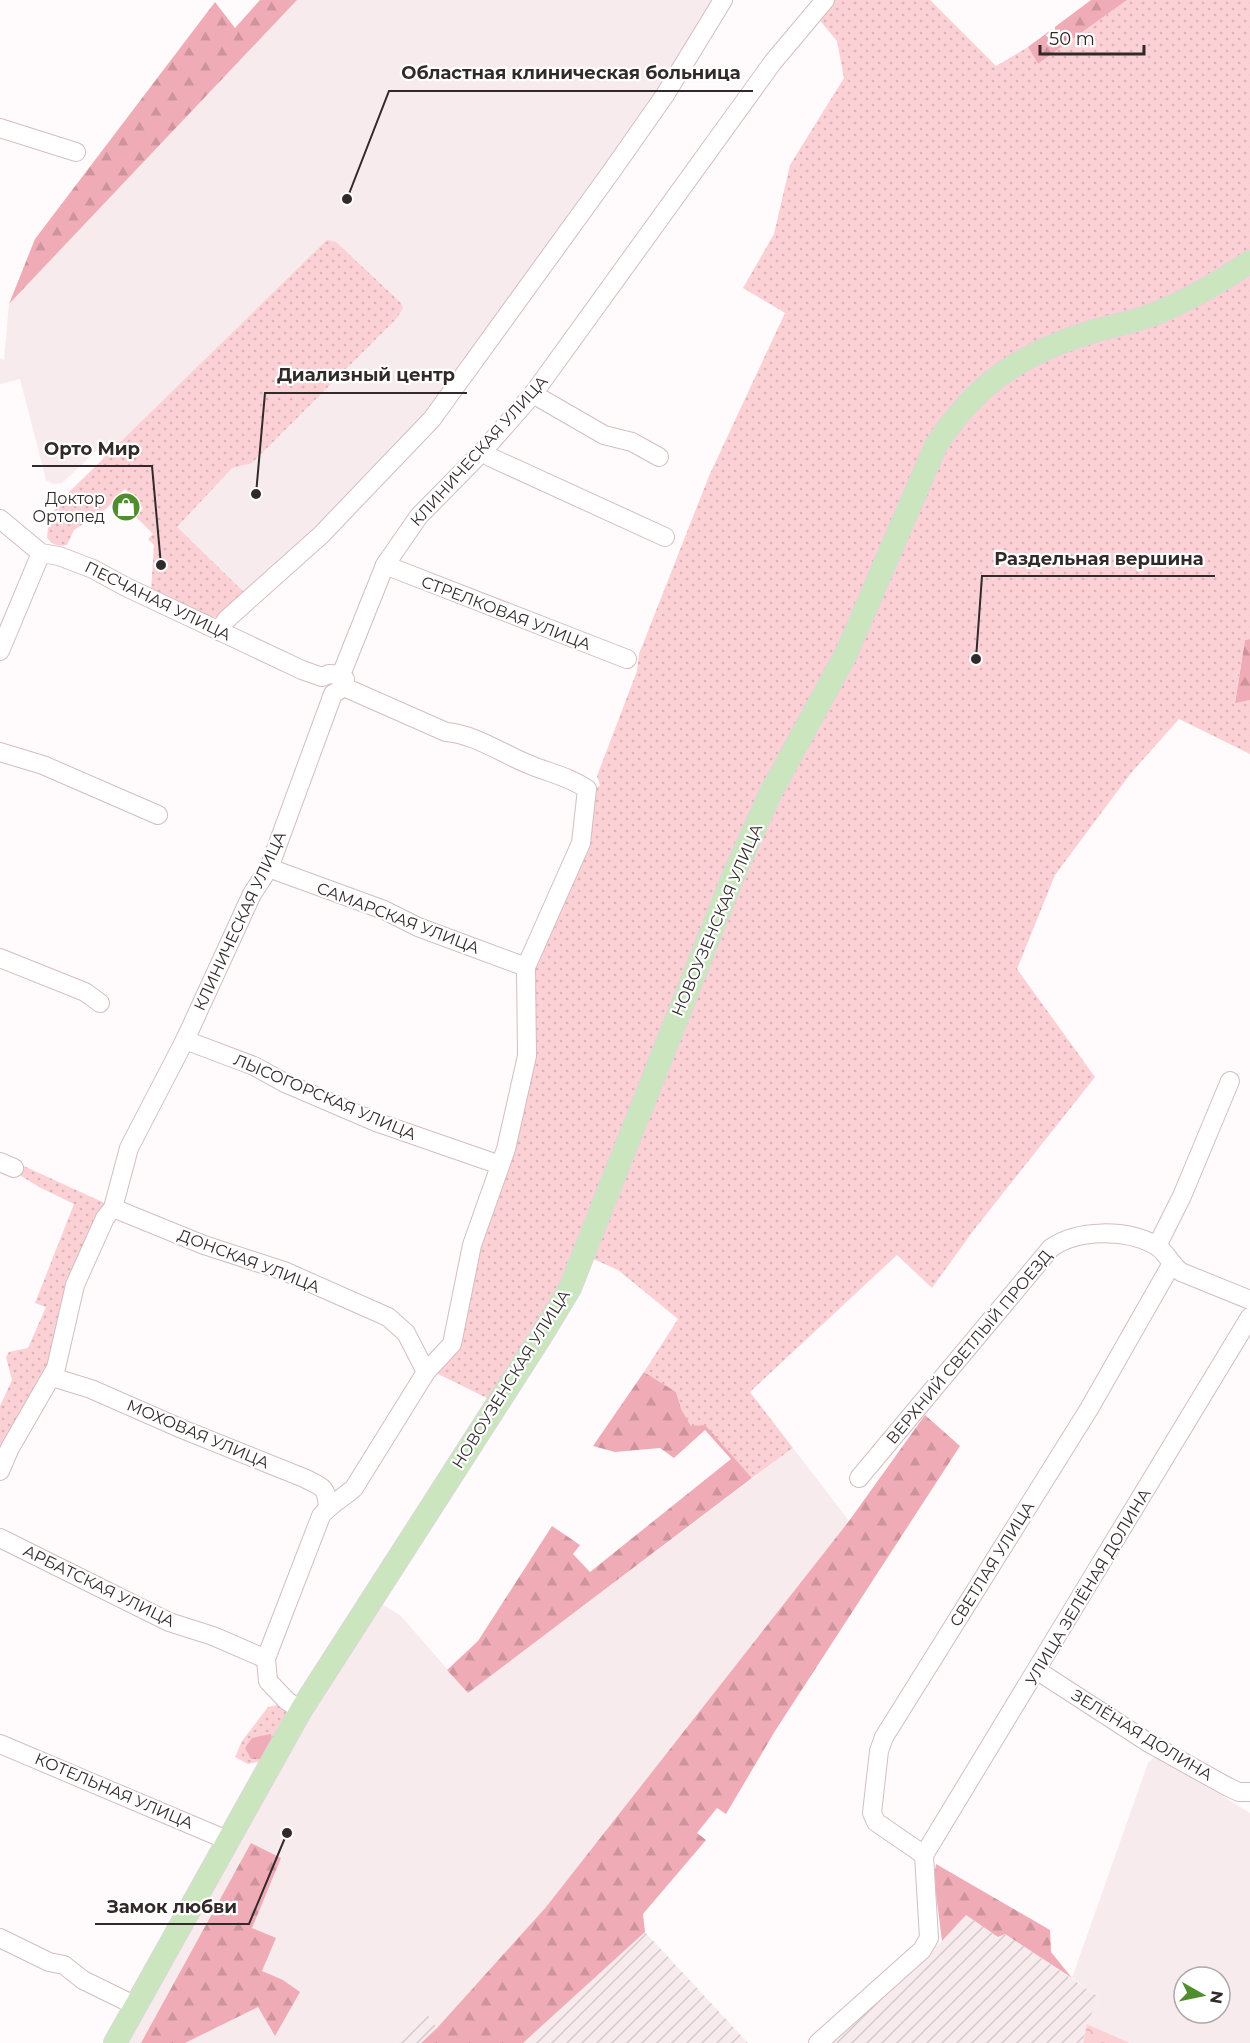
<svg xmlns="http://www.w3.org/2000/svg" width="1250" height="2043" font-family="Montserrat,sans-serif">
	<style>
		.built { fill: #f8ebed; fill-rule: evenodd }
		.industrial { fill: url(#industrial-furrows) }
		.grass { fill: url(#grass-dots) }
		.forest { fill: url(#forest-firs) }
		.park { fill: url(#park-crowns) }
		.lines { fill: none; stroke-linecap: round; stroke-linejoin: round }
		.minor-casing { stroke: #d3bec0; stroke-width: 20 }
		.major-casing { stroke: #dad8d9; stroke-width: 24 }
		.minor { stroke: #fff; stroke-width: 18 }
		.major { stroke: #cbe6be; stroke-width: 22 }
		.labels { text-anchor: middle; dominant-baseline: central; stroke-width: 4.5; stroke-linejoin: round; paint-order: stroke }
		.street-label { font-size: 16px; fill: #31292a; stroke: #fff }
		.poi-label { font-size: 16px; fill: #31292a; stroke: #fff; text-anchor: end }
		.leader { fill: none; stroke: #31292a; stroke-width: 2 }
		.callout-dot { fill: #31292a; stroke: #fff; stroke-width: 2 }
		.callout-label { font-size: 18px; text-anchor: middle; font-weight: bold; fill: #31292a; stroke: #fff; stroke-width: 4.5; stroke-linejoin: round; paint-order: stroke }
	</style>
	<defs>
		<pattern id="industrial-furrows" width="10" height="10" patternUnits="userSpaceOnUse" patternTransform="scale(1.5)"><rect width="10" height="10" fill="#f8ebed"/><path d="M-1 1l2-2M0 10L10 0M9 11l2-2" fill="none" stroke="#d5cacb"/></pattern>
		<pattern id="grass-dots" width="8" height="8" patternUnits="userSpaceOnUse" patternTransform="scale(1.5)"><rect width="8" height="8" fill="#fbd1d6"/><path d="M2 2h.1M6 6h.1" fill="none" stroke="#d8b3b8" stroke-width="1.8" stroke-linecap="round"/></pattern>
		<pattern id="forest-firs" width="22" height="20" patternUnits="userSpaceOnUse" patternTransform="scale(1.5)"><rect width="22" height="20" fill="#f0acb6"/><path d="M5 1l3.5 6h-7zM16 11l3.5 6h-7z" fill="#ce949d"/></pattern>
		<pattern id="park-crowns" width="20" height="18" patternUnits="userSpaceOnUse" patternTransform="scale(1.5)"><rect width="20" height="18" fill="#fbd1d6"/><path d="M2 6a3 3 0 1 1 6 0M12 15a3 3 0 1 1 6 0" fill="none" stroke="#d8b3b8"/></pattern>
	</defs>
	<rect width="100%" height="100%" fill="#fffafb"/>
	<!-- built -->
	<g class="built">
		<polygon points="297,0 715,0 661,94 430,417 247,595 96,451 62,483 54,484 46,480 20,379 0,384 0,358 4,360 9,304"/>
		<polygon points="793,1448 849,1521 546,1907 437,2028 427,2014 395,2043 126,2043 311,1713 380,1603 400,1615 468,1693"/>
		<path d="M 1156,1756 L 1250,1813 L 1250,2043 L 1130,2043 L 1087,2024 L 1099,1997 L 1072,1978 L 1148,1763 ZM 1184,1977 L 1220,1977 L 1220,2013 L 1184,2013 Z"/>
	</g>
	<!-- industrial -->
	<g class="industrial">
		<polygon points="966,1915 998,1937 1005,1934 1099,1997 1087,2024 1083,2043 828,2043 942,1941"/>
		<polygon points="645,1932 748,2043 523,2043"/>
		<polygon points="427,2014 437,2028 421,2043 395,2043"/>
	</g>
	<!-- grass -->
	<g class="grass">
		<polygon points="831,0 930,0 996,66 1028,47 1038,64 1127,0 1250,0 1250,254 1209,281 951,407 564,1281 489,1399 432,1371 446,1360 483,1230 512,1152 533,963 591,793 600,785 597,776 637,671 639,654 709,476 785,313 743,288 774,234 790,165 844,78 837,41 817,17"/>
		<path d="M 327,240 L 336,242 L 401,303 L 403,308 L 397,318 L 252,463 L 232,468 L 177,527 L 247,595 L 220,618 L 210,617 L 151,591 L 154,545 L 148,539 L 153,534 L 136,517 L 143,508 L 125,489 L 107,508 L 74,530 L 67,545 C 58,547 53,545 47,538 L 49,518 L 63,498 Z"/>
		<polygon points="1250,270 1250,639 1245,640 1235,702 1250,700 1250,754 1179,719 1131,773 1055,875 1017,969 1095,1077 973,1231 932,1288 897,1255 750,1392 793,1448 752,1478 705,1426 691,1426 680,1409 676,1392 644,1372 678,1319 618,1270 591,1258 740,877 945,449 965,417 1026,367"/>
		<polygon points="15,1162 109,1205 55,1354 0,1460 0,1406 12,1380 6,1357 9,1352 28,1348 46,1307 35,1303 74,1204 39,1187 18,1174"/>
		<polygon points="281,1704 287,1709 288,1716 262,1761 248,1764 235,1757 242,1741 268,1707"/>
	</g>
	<!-- forest -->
	<g class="forest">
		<polygon points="260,0 297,0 9,304 35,239 215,2 235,28"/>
		<polygon points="1091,0 1127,0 1038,64 1028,47"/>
		<polygon points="1250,639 1250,700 1235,703 1245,640"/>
		<polygon points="644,1372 676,1392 681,1409 691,1426 705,1425 752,1478 468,1693 447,1670 478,1641 552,1526 580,1545 573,1554 590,1572 731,1459 705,1430 674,1458 660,1448 615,1452 593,1446"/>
		<polygon points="925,1415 960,1446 775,1731 726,1814 717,1808 697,1833 706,1840 643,1914 645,1932 523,2043 421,2043 437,2028 546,1907 849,1521"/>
		<polygon points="271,1734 272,1742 261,1759 251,1759 245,1748 252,1738"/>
		<polygon points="251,1843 281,1858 252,1928 276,1938 262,1971 283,1980 300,1992 275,2036 258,2007 185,2043 141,2043"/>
		<polygon points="936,1864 1050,1930 1051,1952 1072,1978 1005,1934 998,1937 966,1915 942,1941 934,1878"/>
	</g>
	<!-- park -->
	<polygon class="park" points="1087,2024 1130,2043 1083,2043"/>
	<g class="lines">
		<!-- minor casing -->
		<g class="minor-casing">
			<g id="minor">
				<polyline points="0,128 76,152"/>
				<polyline points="533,394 604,435 632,442 659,457"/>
				<polyline points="483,451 490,457 665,537"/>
				<polyline points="0,519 41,553 59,556 93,569 126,587 302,670 322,677 329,674 341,675"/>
				<polyline points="385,565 627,659"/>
				<polyline points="219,631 226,620 321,535 432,419 611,172 665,95 723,0"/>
				<polyline points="0,651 41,553"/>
				<polyline points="0,752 43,765 158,815"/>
				<polyline points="269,868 384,910 418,927 526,967"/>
				<polyline points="0,958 85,992 100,1003"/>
				<polyline points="185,1040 254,1066 285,1083 376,1122 500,1165"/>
				<polyline points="0,1162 14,1168"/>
				<polyline points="113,1208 204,1245 284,1271 388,1317 406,1333 426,1372"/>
				<polyline points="1157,1246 1182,1196 1230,1081"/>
				<path d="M 52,1377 L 91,1389 L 182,1429 L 304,1478 C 322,1487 326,1486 328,1506"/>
				<polyline points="0,1471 10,1448 56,1368 75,1285 105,1218 113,1208 129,1148 185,1040 252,894 269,868 333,694 344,687 345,679 341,675 385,565 419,516 483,451 533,394 773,62 825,0"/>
				<path d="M 859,1478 L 1051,1248 C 1078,1229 1126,1229 1155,1245 C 1166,1251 1171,1265 1181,1272 L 1250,1300"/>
				<polyline points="0,1538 169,1622 213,1636 266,1659"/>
				<polyline points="1038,1671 1149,1743 1228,1787 1239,1792 1250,1792"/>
				<path d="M 301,1710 L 287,1701 L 268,1681 L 266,1659 L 270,1648 L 321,1516 C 330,1504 343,1498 354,1488 L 426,1372 L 452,1344 L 472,1245 L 506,1149 L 527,1056 L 526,967 L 581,843 L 587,789 C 568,776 549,773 528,764 C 501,753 474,734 446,732 L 344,687"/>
				<polyline points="0,1744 227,1840"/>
				<polyline points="924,1855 876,1822 872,1813 879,1751 884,1737 1089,1409 1171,1265"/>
				<polyline points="924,1855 1250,1317"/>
				<polyline points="0,1938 49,1962 64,1965 83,1980 136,2006"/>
				<polyline points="818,2043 922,1950 929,1938 924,1855"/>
			</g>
		</g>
		<!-- major casing -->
		<g class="major-casing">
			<path id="major" d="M 115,2043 L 301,1710 L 541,1336 L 570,1288 L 734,874 L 771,792 L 846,654 L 936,445 C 977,383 1020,354 1091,332 C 1110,326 1130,323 1149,316 C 1185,303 1218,283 1250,262"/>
		</g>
		<!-- minor -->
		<use href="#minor" class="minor"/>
		<!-- major -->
		<use href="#major" class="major"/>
	</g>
	<!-- icons -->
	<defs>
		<g id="shop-disc" transform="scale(1.5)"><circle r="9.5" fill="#508d2d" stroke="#fff"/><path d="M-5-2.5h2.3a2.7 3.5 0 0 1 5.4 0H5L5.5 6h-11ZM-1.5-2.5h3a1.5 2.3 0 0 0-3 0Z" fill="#fff"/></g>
	</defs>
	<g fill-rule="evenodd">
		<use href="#shop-disc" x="126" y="507"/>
	</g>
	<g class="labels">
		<!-- street labels -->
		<g class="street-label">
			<text transform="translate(479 451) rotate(-48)">КЛИНИЧЕСКАЯ УЛИЦА</text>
			<text transform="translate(158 601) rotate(26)">ПЕСЧАНАЯ УЛИЦА</text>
			<text transform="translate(506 613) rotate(21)">СТРЕЛКОВАЯ УЛИЦА</text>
			<text transform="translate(398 918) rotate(21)">САМАРСКАЯ УЛИЦА</text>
			<text transform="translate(717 920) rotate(-67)">НОВОУЗЕНСКАЯ УЛИЦА</text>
			<text transform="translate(240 921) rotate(-65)">КЛИНИЧЕСКАЯ УЛИЦА</text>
			<text transform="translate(325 1097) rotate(23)">ЛЫСОГОРСКАЯ УЛИЦА</text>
			<text transform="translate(249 1261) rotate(21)">ДОНСКАЯ УЛИЦА</text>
			<text transform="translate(969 1347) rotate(-50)">ВЕРХНИЙ СВЕТЛЫЙ ПРОЕЗД</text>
			<text transform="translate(511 1379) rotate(-58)">НОВОУЗЕНСКАЯ УЛИЦА</text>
			<text transform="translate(198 1434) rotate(23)">МОХОВАЯ УЛИЦА</text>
			<text transform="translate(992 1564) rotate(-58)">СВЕТЛАЯ УЛИЦА</text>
			<text transform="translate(99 1586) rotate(26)">АРБАТСКАЯ УЛИЦА</text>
			<text transform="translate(1088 1587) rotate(-59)">УЛИЦА ЗЕЛЁНАЯ ДОЛИНА</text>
			<text transform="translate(1142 1735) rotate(31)">ЗЕЛЁНАЯ ДОЛИНА</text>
			<text transform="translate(114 1791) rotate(23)">КОТЕЛЬНАЯ УЛИЦА</text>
		</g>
		<!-- poi labels -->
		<g class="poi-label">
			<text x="105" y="498">Доктор<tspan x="105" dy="18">Ортопед</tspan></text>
		</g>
	</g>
	<!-- callouts -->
	<path class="leader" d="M347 199L389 91H753M256 494L265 393H467M161 565L152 466H32M976 659L982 576H1215M287 1833L249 1924H95"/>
	<g class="callout-dot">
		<circle cx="347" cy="199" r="6"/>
		<circle cx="256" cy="494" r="6"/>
		<circle cx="161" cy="565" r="6"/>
		<circle cx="976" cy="659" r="6"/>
		<circle cx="287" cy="1833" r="6"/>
	</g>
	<g class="callout-label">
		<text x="571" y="79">Областная клиническая больница</text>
		<text x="366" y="381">Диализный центр</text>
		<text x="92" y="455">Орто Мир</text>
		<text x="1099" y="565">Раздельная вершина</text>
		<text x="172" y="1913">Замок любви</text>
	</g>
	<!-- north arrow -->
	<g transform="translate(1202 1995) rotate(99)"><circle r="28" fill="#ffffff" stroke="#ada9aa" stroke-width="1.5"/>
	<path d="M0-4.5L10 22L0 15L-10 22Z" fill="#508d2d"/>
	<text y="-9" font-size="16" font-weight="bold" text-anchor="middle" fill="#31292a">N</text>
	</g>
	<!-- scale -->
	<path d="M1040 45v9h104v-9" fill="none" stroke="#31292a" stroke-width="3"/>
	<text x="1049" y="45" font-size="18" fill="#31292a" stroke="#ffffff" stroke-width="4.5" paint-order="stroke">50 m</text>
</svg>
